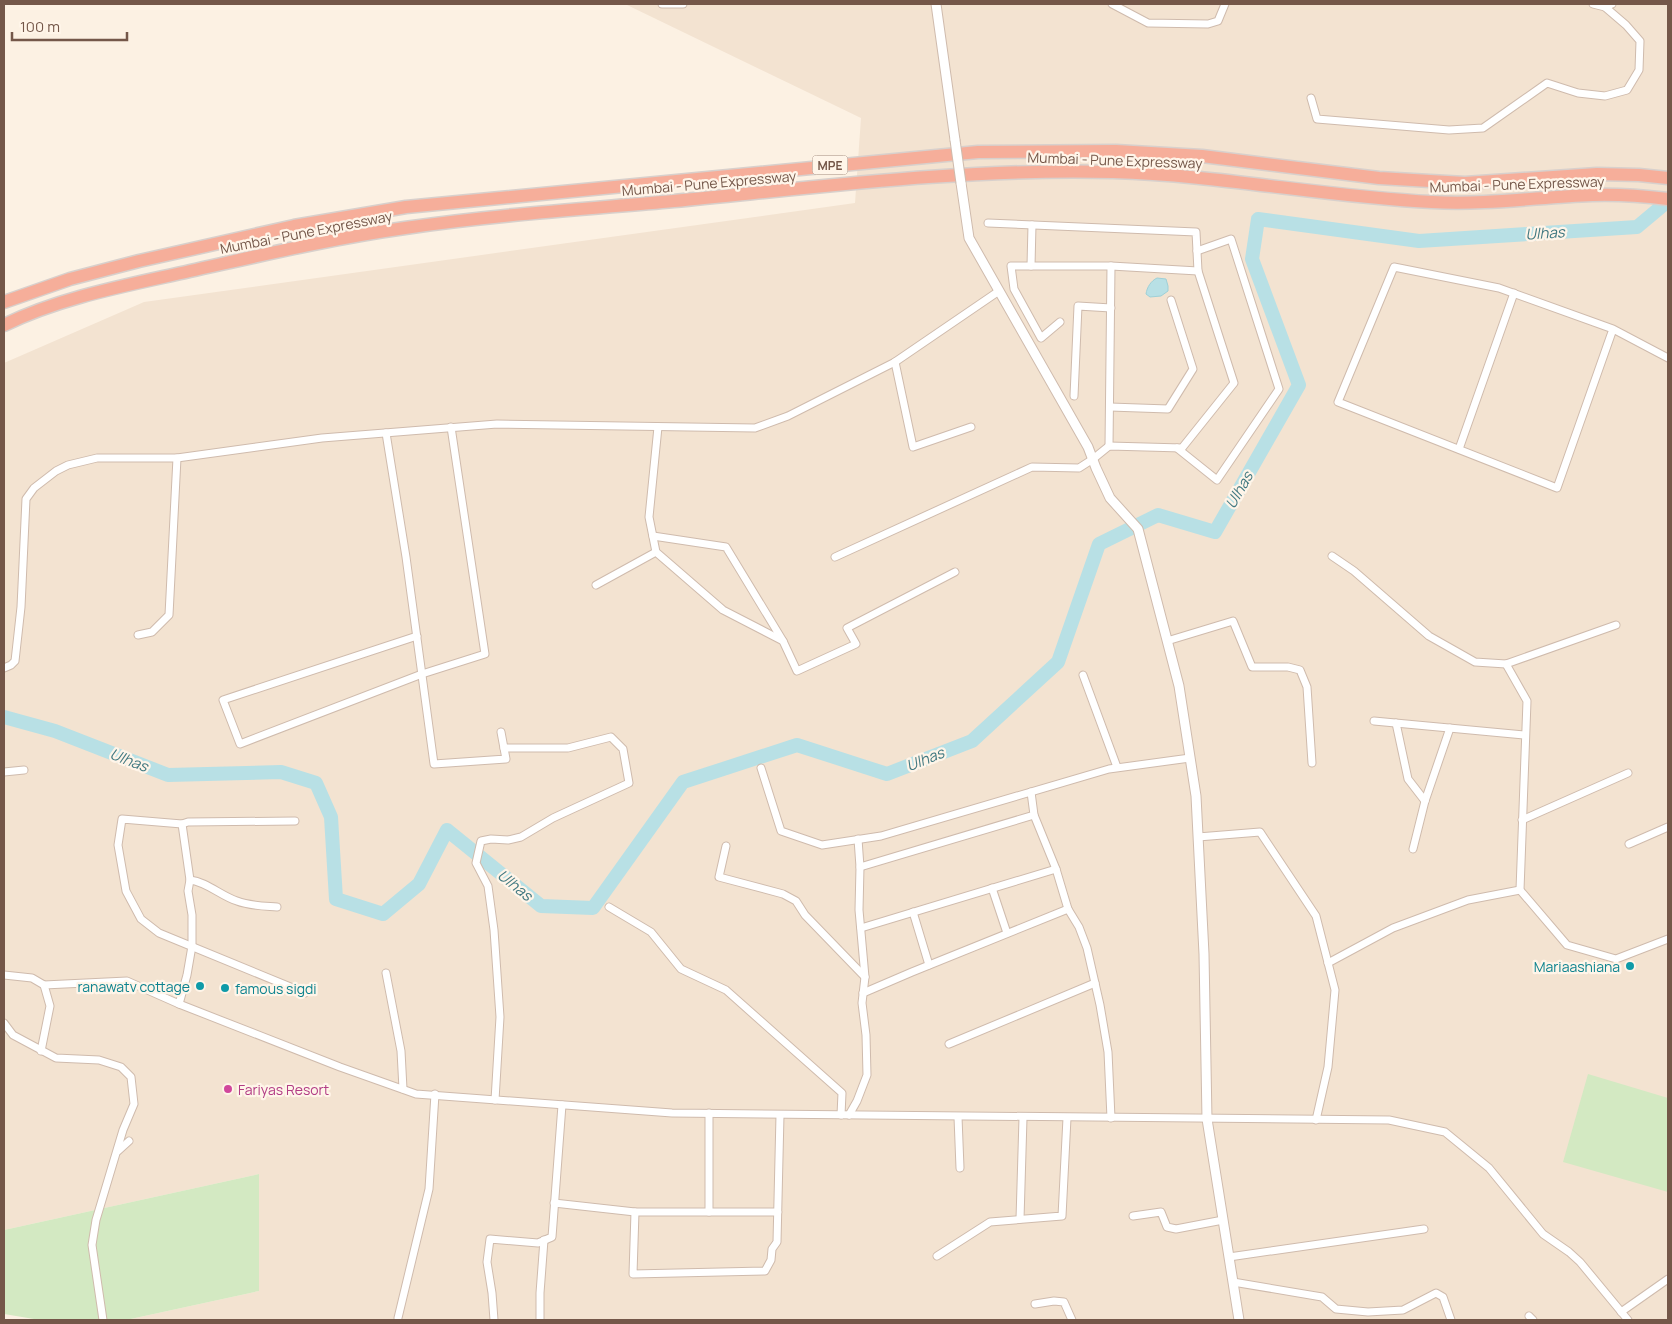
<svg xmlns="http://www.w3.org/2000/svg" width="1672" height="1324" font-family="Manrope,sans-serif">
	<style>
		.residential { fill: #f3e3d1 }
		.green { fill: #d3e9c2 }
		.water { fill: #b8e0e5; stroke: #9ed0d7 }
		.lines { fill: none; stroke-linecap: round; stroke-linejoin: round }
		.river { stroke: #b8e0e5; stroke-width: 14 }
		.minor-casing { stroke: #cfbbad; stroke-width: 9 }
		.tertiary-casing { stroke: #cfbbad; stroke-width: 11 }
		.motorway-casing { stroke: #d8d0cc; stroke-width: 15 }
		.minor { stroke: #fff; stroke-width: 7 }
		.tertiary { stroke: #fff; stroke-width: 9 }
		.motorway { stroke: #f6ae9a; stroke-width: 12 }
		.tertiary-bridge-casing { stroke: #cfbbad; stroke-width: 11; stroke-linecap: butt }
		.tertiary-bridge { stroke: #fff; stroke-width: 9 }
		.culture-dot { fill: #0f9aa8; stroke: #fff5e9; stroke-width: 2 }
		.hotel-dot { fill: #d1479c; stroke: #fff5e9; stroke-width: 2 }
		.labels { text-anchor: middle; dominant-baseline: central; stroke-width: 4.5; stroke-linejoin: round; paint-order: stroke }
		.shield { fill: #fff5e9; stroke: #9e8679; stroke-width: 1 }
		.shield-label { font-size: 12px; font-weight: bold; fill: #745749 }
		.street-label { font-size: 14px; fill: #745749; stroke: #fff5e9 }
		.culture-label { font-size: 14px; fill: #0d838f; stroke: #fff5e9; text-anchor: end }
		.hotel-label { font-size: 14px; fill: #b23c85; stroke: #fff5e9; text-anchor: start }
		.water-label { font-size: 15px; font-style: italic; fill: #407880; stroke: #fff5e9 }
	</style>
	<rect width="100%" height="100%" fill="#fcf1e3"/>
	<!-- residential -->
	<polygon class="residential" points="625,4 1668,4 1668,1320 126,1320 259,1291 259,1174 4,1230 4,363 144,302 855,203 861,118"/>
	<!-- green -->
	<g class="green">
		<polygon points="1588,1074 1668,1098 1668,1192 1563,1162"/>
		<polygon points="259,1174 259,1291 126,1320 40,1320 4,1314 4,1230"/>
	</g>
	<!-- water -->
	<path class="water" d="M 1157,278 L 1166,279 L 1168,286 L 1168,291 L 1161,296 L 1150,297 L 1146,294 C 1147,287 1151,281 1157,278 Z"/>
	<g class="lines">
		<!-- river -->
		<polyline class="river" points="4,717 55,731 168,775 281,772 316,783 331,817 336,899 383,914 419,884 447,830 541,906 593,908 683,782 797,745 887,774 972,741 1058,662 1099,544 1158,515 1215,532 1299,385 1252,259 1258,219 1419,241 1637,227 1668,201"/>
		<!-- minor casing -->
		<g class="minor-casing">
			<g id="minor">
				<polyline points="662,4 683,4"/>
				<polyline points="1112,4 1148,23 1208,24 1218,21 1225,4"/>
				<polyline points="1593,4 1605,7"/>
				<polyline points="1311,98 1317,119 1449,130 1483,128 1547,83 1578,93 1605,96 1627,90 1639,70 1640,41 1626,25 1605,7 1612,4"/>
				<polyline points="1031,266 1032,225"/>
				<polyline points="1111,266 1198,271"/>
				<polyline points="1060,322 1041,338 1014,289 1011,266 1111,266 1109,446"/>
				<polyline points="1613,329 1557,488 1338,402 1394,267 1499,288 1613,329 1668,358"/>
				<polyline points="895,362 913,447 971,427"/>
				<polyline points="1074,396 1078,306 1111,308"/>
				<polyline points="1110,407 1168,409 1193,369 1171,300"/>
				<polyline points="658,427 649,517 656,552 723,610 783,641 797,671 856,644 847,628 955,572"/>
				<polyline points="386,433 406,557 434,764 506,759 501,732"/>
				<polyline points="1177,448 1217,480 1279,389 1231,239 1197,251"/>
				<polyline points="1459,449 1514,293"/>
				<polyline points="653,536 726,547 783,641"/>
				<polyline points="1332,556 1354,571 1429,636 1475,662 1506,664 1616,625"/>
				<polyline points="835,557 1032,467 1079,468 1093,459 1109,446 1182,448 1234,383 1198,271 1196,232 988,223"/>
				<polyline points="596,585 656,552"/>
				<polyline points="138,635 152,632 169,615 177,458"/>
				<polyline points="417,636 223,700 240,744 422,674 485,654 451,427"/>
				<polyline points="1167,641 1233,621 1252,667 1288,667 1300,670 1307,687 1312,763"/>
				<polyline points="1506,664 1527,701 1520,890 1567,945 1616,959 1668,939"/>
				<polyline points="4,668 11,665 15,661 21,607 26,499 34,488 56,471 68,465 97,458 177,458 322,438 497,424 755,428 788,416 895,362 999,291"/>
				<polyline points="1083,675 1117,767"/>
				<polyline points="1374,721 1524,735"/>
				<polyline points="1396,723 1408,779 1425,801"/>
				<polyline points="761,768 781,831 822,845 881,836 1109,769 1190,758"/>
				<polyline points="4,772 24,770"/>
				<polyline points="1034,815 1056,869 1068,909 1079,927 1087,948 1100,1005 1108,1052 1111,1118"/>
				<polyline points="1522,820 1628,773"/>
				<polyline points="295,821 188,822 182,824 122,819 118,845 126,891 141,919 159,933 305,993"/>
				<polyline points="1198,837 1260,832 1316,916 1335,990 1328,1067 1316,1120"/>
				<polyline points="858,839 860,867 1034,815 1031,792"/>
				<polyline points="1629,844 1668,827"/>
				<polyline points="726,846 719,877 783,894 796,901 805,915 865,977"/>
				<polyline points="1413,849 1425,801 1450,728"/>
				<path d="M 190,880 C 207,882 221,896 237,901 C 250,906 264,906 277,907"/>
				<polyline points="992,888 1007,933"/>
				<polyline points="609,907 651,932 681,969 726,990 842,1093 841,1115"/>
				<polyline points="913,912 929,965"/>
				<polyline points="861,928 1056,869"/>
				<polyline points="1328,963 1393,928 1468,900 1520,890"/>
				<polyline points="386,973 401,1051 403,1089"/>
				<polyline points="4,975 32,978 44,985 50,1006 41,1051"/>
				<polyline points="44,985 127,981 179,1004 187,975 192,946 192,915 188,891 190,880 182,824"/>
				<polyline points="863,993 912,972 1068,909"/>
				<polyline points="179,1004 340,1067 416,1094 672,1113 1389,1120 1445,1132 1489,1168 1543,1234 1569,1252 1580,1262 1628,1320"/>
				<polyline points="4,1023 13,1035 56,1058 99,1060 121,1067 131,1077 134,1104 123,1130 96,1220 92,1245 103,1320"/>
				<polyline points="949,1044 1095,983"/>
				<polyline points="495,1100 500,1017 494,930 488,886 476,863 481,841 491,839 508,840 521,837 553,818 629,783 623,749 611,737 568,748 504,748"/>
				<polyline points="709,1113 709,1212"/>
				<polyline points="849,1115 857,1101 867,1075 866,1035 862,1003 865,977 859,910 860,867"/>
				<polyline points="958,1117 960,1168"/>
				<polyline points="118,1151 129,1141"/>
				<polyline points="554,1203 635,1212"/>
				<polyline points="778,1212 635,1212 633,1274 765,1271 771,1260 772,1249 777,1242 780,1115"/>
				<polyline points="1133,1216 1161,1212 1167,1227 1176,1229 1223,1220"/>
				<polyline points="1020,1219 1023,1118"/>
				<polyline points="937,1256 990,1222 1062,1216 1067,1118"/>
				<polyline points="1229,1257 1424,1229"/>
				<polyline points="1233,1282 1322,1297 1336,1309 1368,1312 1403,1310 1436,1293 1443,1297 1451,1320"/>
				<polyline points="1035,1304 1054,1301 1064,1302 1072,1320"/>
				<polyline points="1621,1312 1668,1279"/>
				<polyline points="1529,1316 1533,1320"/>
				<polyline points="398,1318 429,1189 435,1094"/>
				<polyline points="494,1320 492,1293 487,1262 490,1239 538,1243 552,1237 562,1105"/>
				<polyline points="540,1320 540,1293 544,1240"/>
			</g>
		</g>
		<!-- tertiary casing -->
		<g class="tertiary-casing">
			<g id="tertiary">
				<polyline points="936,4 955,140"/>
				<polyline points="961,183 969,238 1088,447 1096,468 1110,498 1138,529 1179,686 1196,796 1204,954 1207,1119 1239,1320"/>
			</g>
		</g>
		<!-- motorway casing -->
		<g class="motorway-casing">
			<g id="motorway">
				<polyline points="4,302 70,279 139,261 294,226 406,207 978,152 1116,151 1202,156 1379,178 1430,181 1465,183 1597,174 1639,175 1668,178"/>
				<path d="M 4,325 C 61,297 128,285 190,271 C 262,255 333,238 405,228 C 494,215 585,209 674,201 C 820,187 966,168 1113,172 C 1220,175 1325,197 1432,202 C 1486,205 1539,197 1592,195 C 1618,194 1643,196 1668,199"/>
			</g>
		</g>
		<!-- minor -->
		<use href="#minor" class="minor"/>
		<!-- tertiary -->
		<use href="#tertiary" class="tertiary"/>
		<!-- motorway -->
		<use href="#motorway" class="motorway"/>
		<!-- tertiary-bridge casing -->
		<g class="tertiary-bridge-casing">
			<polyline id="tertiary-bridge" points="955,140 961,183"/>
		</g>
		<!-- tertiary-bridge -->
		<use href="#tertiary-bridge" class="tertiary-bridge"/>
	</g>
	<!-- markers -->
	<g class="culture-dot">
		<circle cx="1630" cy="966" r="5"/>
		<circle cx="200" cy="986" r="5"/>
		<circle cx="225" cy="988" r="5"/>
	</g>
	<circle class="hotel-dot" cx="228" cy="1089" r="5"/>
	<g class="labels">
		<!-- shield labels -->
		<rect class="shield" x="812.5" y="155.5" width="35" height="19" rx="4"/>
		<g class="shield-label">
			<text x="830" y="165">MPE</text>
		</g>
		<!-- street labels -->
		<g class="street-label">
			<text transform="translate(1115 160) rotate(2)">Mumbai - Pune Expressway</text>
			<text transform="translate(709 183) rotate(-5)">Mumbai - Pune Expressway</text>
			<text transform="translate(1517 184) rotate(-2)">Mumbai - Pune Expressway</text>
			<text transform="translate(306 232) rotate(-11)">Mumbai - Pune Expressway</text>
		</g>
		<!-- culture labels -->
		<g class="culture-label">
			<text x="1620" y="966">Mariaashiana</text>
			<text x="190" y="986">ranawatv cottage</text>
			<text x="235" y="988" text-anchor="start">famous sigdi</text>
		</g>
		<!-- hotel labels -->
		<g class="hotel-label">
			<text x="238" y="1089">Fariyas Resort</text>
		</g>
		<!-- water labels -->
		<g class="water-label">
			<text transform="translate(1545 233) rotate(-4)">Ulhas</text>
			<text transform="translate(1239 490) rotate(-60)">Ulhas</text>
			<text transform="translate(925 759) rotate(-22)">Ulhas</text>
			<text transform="translate(129 760) rotate(21)">Ulhas</text>
			<text transform="translate(515 885) rotate(39)">Ulhas</text>
		</g>
	</g>
	<!-- border -->
	<rect width="1672" height="1324" fill="none" stroke="#745749" stroke-width="10"/>
	<!-- scale -->
	<path d="M12 32v8h115v-8" fill="none" stroke="#745749" stroke-width="2.5"/>
	<text x="20" y="32" font-size="15" fill="#745749" stroke="#fff5e9" stroke-width="4" paint-order="stroke">100 m</text>
</svg>
